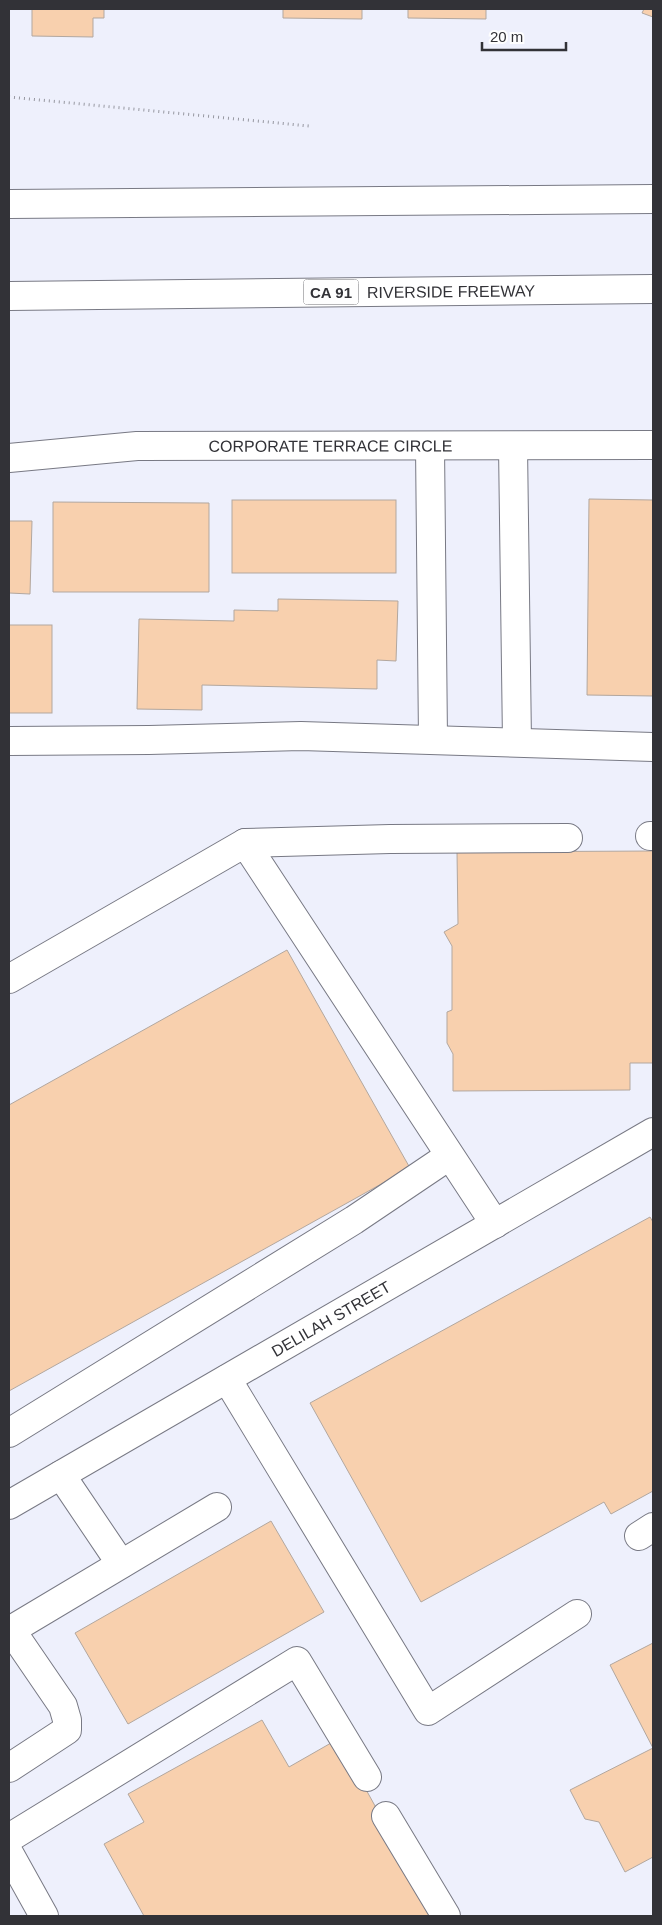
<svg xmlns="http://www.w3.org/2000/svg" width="662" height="1925" font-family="Arial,sans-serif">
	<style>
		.building { fill: #f8d0ae; stroke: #b2a79f }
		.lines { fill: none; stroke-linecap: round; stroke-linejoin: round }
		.minor-casing { stroke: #787984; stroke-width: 30 }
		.highway-casing { stroke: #787984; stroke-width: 30 }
		.path { stroke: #9697a0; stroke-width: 3; stroke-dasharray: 1 4; stroke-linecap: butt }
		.minor { stroke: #fff; stroke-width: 28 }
		.highway { stroke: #fff; stroke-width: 28 }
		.labels { text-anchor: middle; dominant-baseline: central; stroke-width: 4; stroke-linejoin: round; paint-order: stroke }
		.shield { fill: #fefefe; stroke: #6f6f73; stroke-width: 1 }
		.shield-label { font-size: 15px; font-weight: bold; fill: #323237 }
		.street-label { font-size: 16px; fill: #323237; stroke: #fefefe }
	</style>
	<rect width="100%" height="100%" fill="#eef0fc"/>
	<!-- building -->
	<g class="building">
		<polygon points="32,9 104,9 104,18 93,18 93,37 32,36"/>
		<polygon points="283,9 362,9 362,19 283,18"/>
		<polygon points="408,9 486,9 486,19 408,18"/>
		<polygon points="644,9 653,9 653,17 642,13"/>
		<polygon points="589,499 653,500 653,696 587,695"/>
		<rect x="232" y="500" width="164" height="73"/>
		<polygon points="53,502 209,503 209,592 53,592"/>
		<polygon points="9,521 32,521 30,594 9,593"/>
		<polygon points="278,599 398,601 396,661 377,660 377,689 202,685 202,710 137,709 139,619 234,621 234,610 278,611"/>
		<rect x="9" y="625" width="43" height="88"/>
		<polygon points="653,851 653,1063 630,1063 630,1090 453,1091 453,1054 447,1043 447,1012 452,1010 452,946 444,932 458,924 457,852"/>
		<polygon points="287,950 410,1168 9,1391 9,1105"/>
		<polygon points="650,1217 653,1222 653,1491 611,1514 604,1502 421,1602 310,1403"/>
		<polygon points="271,1521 324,1612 128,1724 75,1633"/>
		<polygon points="653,1643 653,1857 625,1872 599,1822 585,1819 570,1790 653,1748 610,1665"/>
		<polygon points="262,1720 289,1767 338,1739 436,1916 144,1916 104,1844 144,1822 128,1794"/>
	</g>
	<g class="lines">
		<!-- minor casing -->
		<g class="minor-casing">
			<g id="minor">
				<polyline points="430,446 433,739"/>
				<polyline points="513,446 517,742"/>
				<path id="s1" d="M 9,458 L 137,446 L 653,445"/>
				<polyline points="9,741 149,740 301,736 653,747"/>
				<polyline points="650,836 653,836"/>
				<polyline points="245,843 390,839 568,838"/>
				<polyline points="9,979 245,843 495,1224"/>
				<polyline points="227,1379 428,1711 577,1614"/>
				<polyline points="9,1433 354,1220 449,1156"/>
				<polyline points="61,1475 121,1564"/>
				<path id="s2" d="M 9,1505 L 653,1132"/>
				<polyline points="639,1536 653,1527"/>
				<polyline points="9,1768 67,1730 67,1720 63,1706 11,1630 217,1507"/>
				<polyline points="386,1816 446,1916"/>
				<polyline points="9,1838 297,1661 367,1777"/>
				<polyline points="9,1853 44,1916"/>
			</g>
		</g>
		<!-- highway casing -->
		<g class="highway-casing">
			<g id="highway">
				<polyline points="9,204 653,199"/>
				<path id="s3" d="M 9,296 L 653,289"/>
			</g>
		</g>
		<!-- path -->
		<polyline class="path" points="9,97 309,126"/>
		<!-- minor -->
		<use href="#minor" class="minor"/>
		<!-- highway -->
		<use href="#highway" class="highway"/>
	</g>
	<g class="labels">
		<!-- shield labels -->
		<rect class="shield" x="303.5" y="279.5" width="55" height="25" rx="4"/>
		<g class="shield-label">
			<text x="331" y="292">CA 91</text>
		</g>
		<!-- street labels -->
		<g class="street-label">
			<text stroke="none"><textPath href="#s3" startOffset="442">RIVERSIDE FREEWAY</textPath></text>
			<text stroke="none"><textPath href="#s1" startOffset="322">CORPORATE TERRACE CIRCLE</textPath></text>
			<text stroke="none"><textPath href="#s2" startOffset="372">DELILAH STREET</textPath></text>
		</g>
	</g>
	<!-- border -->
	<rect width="662" height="1925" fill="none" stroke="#323237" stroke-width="20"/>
	<!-- scale -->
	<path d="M482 42v8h84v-8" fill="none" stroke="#323237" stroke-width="2.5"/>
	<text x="490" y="42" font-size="15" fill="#323237" stroke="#fefefe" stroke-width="4" paint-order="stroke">20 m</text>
</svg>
